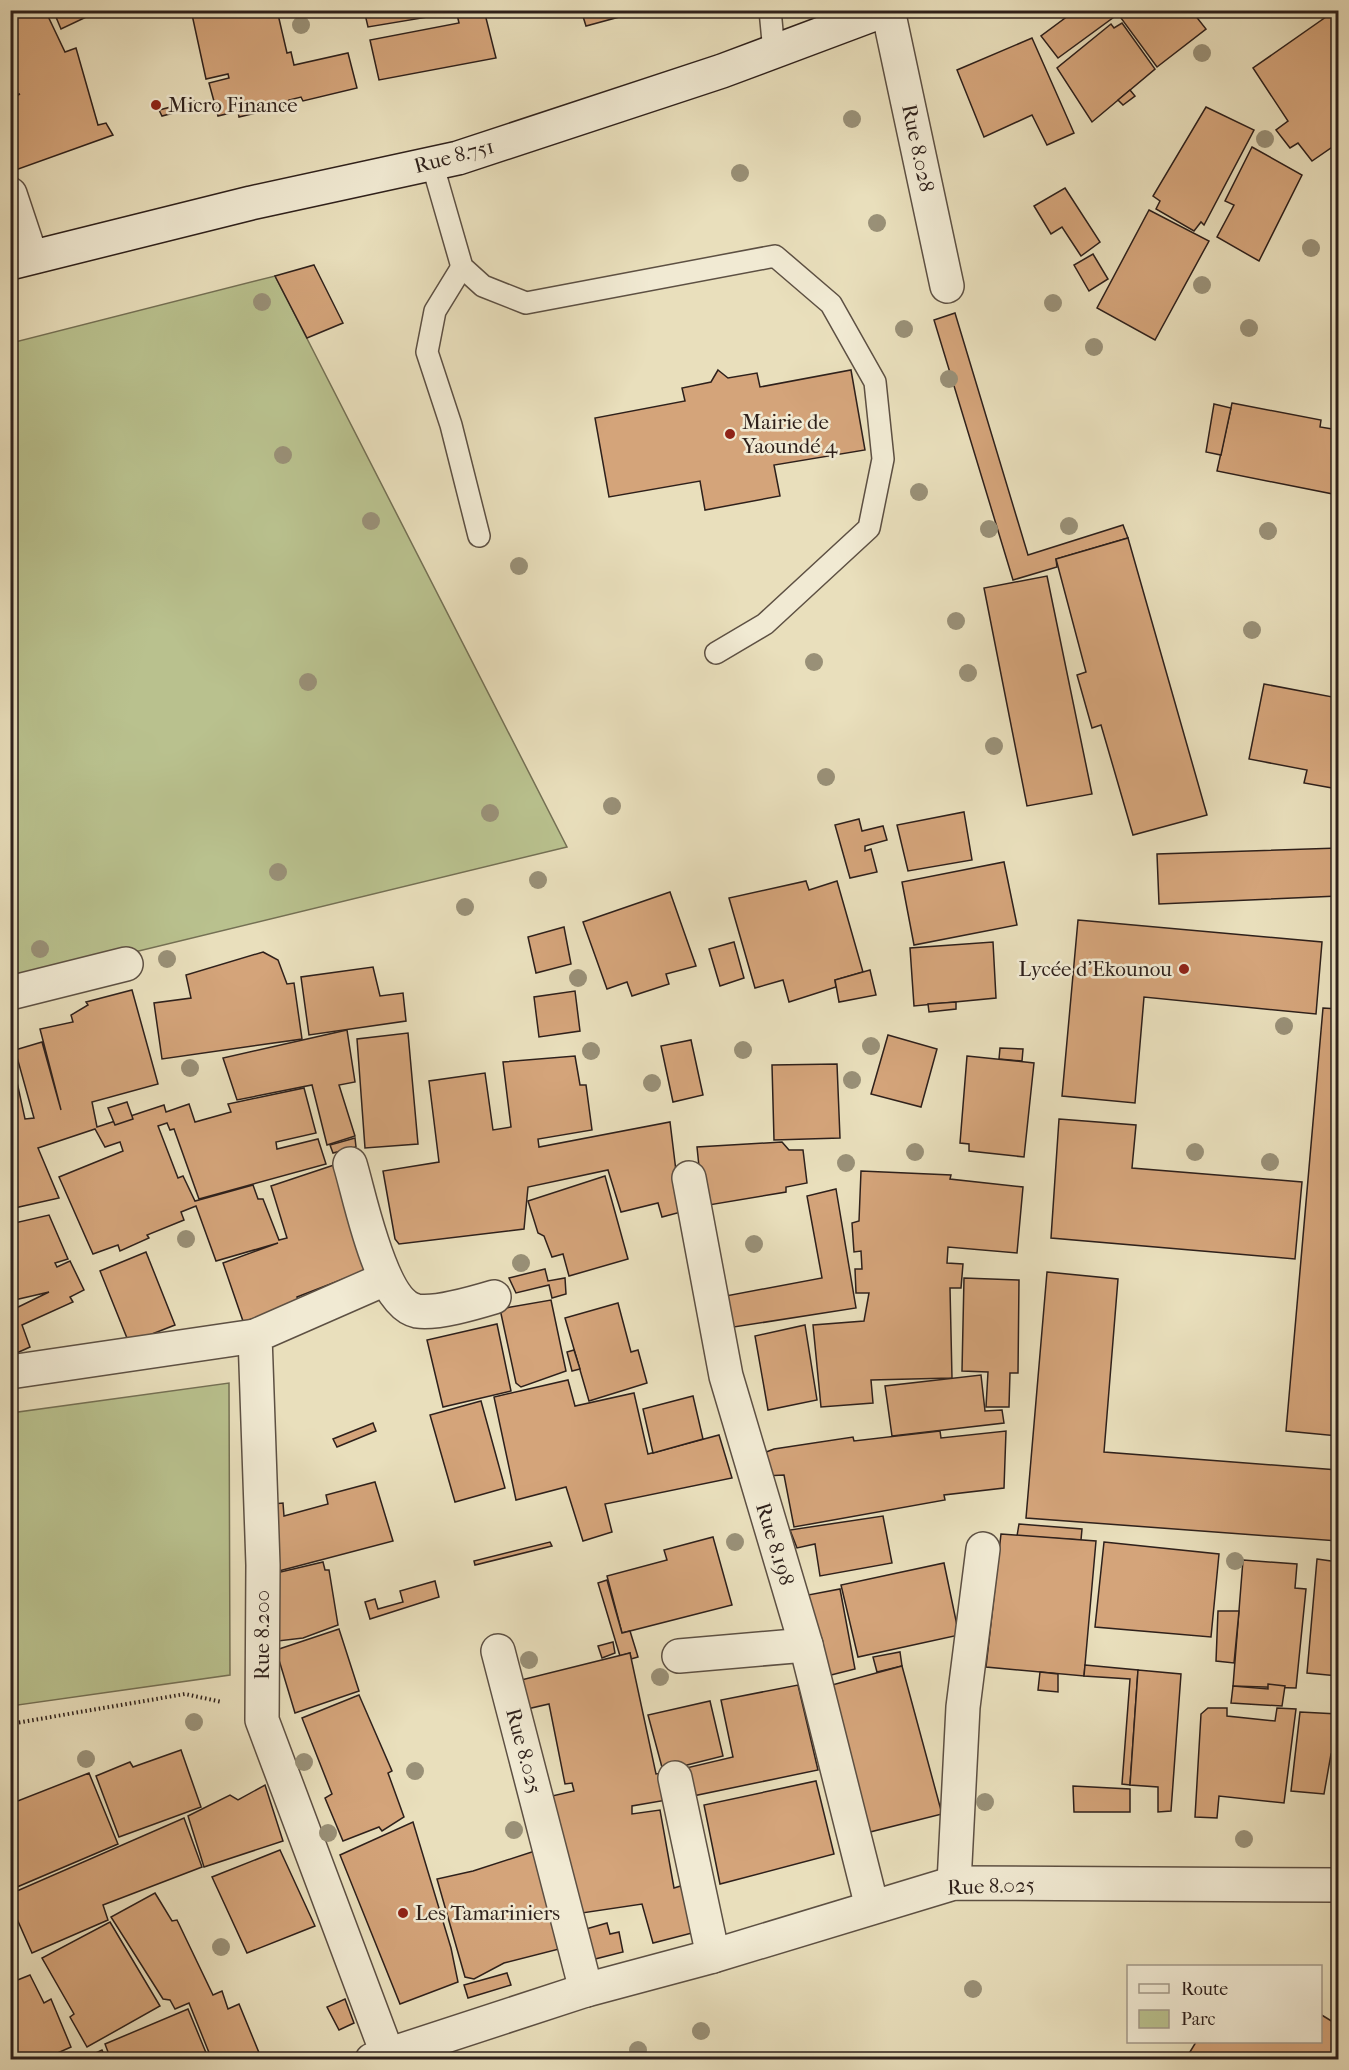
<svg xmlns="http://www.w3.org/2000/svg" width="1349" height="2070" font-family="'IM FELL French Canon',serif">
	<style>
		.green { fill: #b9c18e; stroke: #747054; stroke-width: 1.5 }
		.building { fill: #d4a47a; stroke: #2e201b; stroke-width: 1.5 }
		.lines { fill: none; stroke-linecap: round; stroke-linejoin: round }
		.service-casing { stroke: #5d5043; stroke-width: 24 }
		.minor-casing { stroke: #5d5043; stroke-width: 36 }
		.secondary-casing { stroke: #2e201b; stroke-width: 36 }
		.path { stroke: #2e201b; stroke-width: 4; stroke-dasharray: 1.5 3; stroke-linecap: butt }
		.service { stroke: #f1ead3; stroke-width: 21 }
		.minor { stroke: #f1ead3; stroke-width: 33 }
		.secondary { stroke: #f1ead3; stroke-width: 33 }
		.tree { fill: #999077 }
		.poi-dot { fill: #8f2418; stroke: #f1ead3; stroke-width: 2 }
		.labels { text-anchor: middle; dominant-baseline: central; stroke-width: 5; stroke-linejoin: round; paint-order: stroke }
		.poi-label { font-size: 21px; fill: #2e201b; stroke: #f1ead3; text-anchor: start }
		.street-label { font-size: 21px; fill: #2e201b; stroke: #f1ead3 }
	</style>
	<rect width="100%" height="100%" fill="#e9dfbc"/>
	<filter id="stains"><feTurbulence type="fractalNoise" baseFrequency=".00333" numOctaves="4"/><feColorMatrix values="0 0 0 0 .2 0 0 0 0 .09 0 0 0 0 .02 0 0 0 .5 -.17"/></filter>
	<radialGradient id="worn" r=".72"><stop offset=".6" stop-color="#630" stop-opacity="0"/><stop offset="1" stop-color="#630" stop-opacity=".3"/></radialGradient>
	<!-- green -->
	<g class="green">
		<polygon points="275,276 567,847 11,982 11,343"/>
		<polygon points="229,1383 230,1675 11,1706 11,1413"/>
	</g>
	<!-- building -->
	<g class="building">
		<polygon points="10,10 45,10 65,52 76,48 98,125 106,123 113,135 10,172 10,99 20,94 10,95"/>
		<polygon points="53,10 101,10 61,29"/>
		<polygon points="191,10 277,10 287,53 291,52 294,65 348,53 357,88 303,101 301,97 289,100 290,105 239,117 238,111 218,116 209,83 229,78 228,74 206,79"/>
		<polygon points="364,10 451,10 452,13 368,27"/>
		<polygon points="456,10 484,10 496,58 379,80 370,40 459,23"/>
		<polygon points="581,10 645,10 586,26"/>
		<polygon points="1076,10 1110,10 1114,17 1058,58 1041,36"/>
		<polygon points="1123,10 1191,10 1206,29 1157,67 1118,14"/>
		<polygon points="1336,10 1338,10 1338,143 1312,161 1298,143 1290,148 1276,130 1288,121 1253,68"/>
		<polygon points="1122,23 1155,69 1092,122 1057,68 1111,24 1114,28"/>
		<polygon points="1032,38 1074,133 1047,145 1032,115 984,137 957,70"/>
		<polygon points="1130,90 1135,96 1123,105 1118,100"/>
		<polygon points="194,101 196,107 162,116 159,110"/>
		<polygon points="1206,107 1254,130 1204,225 1201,222 1194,231 1156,209 1160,201 1153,196"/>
		<polygon points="1252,147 1302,175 1259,261 1217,237 1234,205 1225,201"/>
		<polygon points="1065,188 1100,242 1081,256 1062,227 1051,234 1034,206"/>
		<polygon points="1149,210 1209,241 1155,340 1097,308"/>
		<polygon points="1093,254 1108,279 1089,291 1074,265"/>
		<polygon points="314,265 343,323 307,338 275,276"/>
		<polygon points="955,313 1028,555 1123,525 1128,538 1056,559 1057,567 1013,580 934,320"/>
		<polygon points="718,370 728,378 757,373 760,387 851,370 865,450 774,465 780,496 705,510 700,481 609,497 595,418 685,401 682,388 711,382"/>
		<polygon points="1232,403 1321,420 1320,427 1338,430 1338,495 1217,471"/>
		<polygon points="1214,404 1231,408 1221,455 1206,452"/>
		<polygon points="1128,538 1207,815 1133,835 1101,725 1092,728 1077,675 1086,672 1056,559"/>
		<polygon points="1047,576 1092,794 1027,806 984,588"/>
		<polygon points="1264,684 1338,698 1338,789 1304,783 1307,770 1249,759"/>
		<polygon points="964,812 972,860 908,871 897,825"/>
		<polygon points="859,819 862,831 883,826 887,840 865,846 865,851 871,849 877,872 850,878 835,825"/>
		<polygon points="1338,848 1338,896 1159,904 1157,854"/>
		<polygon points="1004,862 1017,925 914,945 902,882"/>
		<polygon points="806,881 809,890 837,881 863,972 835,980 836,987 789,1002 783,980 755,988 729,898"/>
		<polygon points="670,892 696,966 666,974 669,984 632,996 627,982 607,989 583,922"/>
		<polygon points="1078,920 1322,942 1316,1014 1144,997 1135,1103 1062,1096"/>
		<polygon points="564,927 571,964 536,973 528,937"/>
		<polygon points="734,942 744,978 720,986 709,949"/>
		<polygon points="993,942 996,998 914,1006 910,948"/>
		<polygon points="263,952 278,960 287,984 294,983 302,1039 162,1059 154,1003 191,998 186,975"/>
		<polygon points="373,967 380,996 403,993 406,1021 309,1035 301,977"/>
		<polygon points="870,970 876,995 839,1002 835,980"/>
		<polygon points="132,990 158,1084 92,1102 97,1127 164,1105 166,1112 189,1104 195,1122 231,1112 228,1104 304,1088 316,1133 276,1142 277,1149 318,1139 326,1164 199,1199 174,1129 170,1130 167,1123 158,1126 178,1178 183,1176 195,1201 253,1185 258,1199 263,1199 279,1240 287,1238 271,1186 337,1164 369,1269 297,1297 299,1304 244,1324 223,1263 278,1243 216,1261 196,1206 181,1212 184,1220 147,1235 149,1238 120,1251 118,1245 93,1254 59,1177 123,1151 120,1142 105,1147 95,1129 38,1148 59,1198 10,1209 10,1050 25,1119 34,1118 15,1050 42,1042 61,1110 40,1029 73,1022 71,1015 88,1005 86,1002"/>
		<polygon points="575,991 580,1031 539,1037 534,997"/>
		<polygon points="956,1002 956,1009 929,1012 928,1004"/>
		<polygon points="1323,1008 1338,1009 1338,1436 1286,1431"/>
		<polygon points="347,1030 355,1082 339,1085 355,1136 327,1145 312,1085 237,1100 223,1058"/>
		<polygon points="408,1033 418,1144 365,1148 357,1039"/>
		<polygon points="888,1035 937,1049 921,1107 871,1094"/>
		<polygon points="691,1040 703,1095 673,1102 661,1046"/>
		<polygon points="1000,1048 1023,1049 1022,1061 999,1059"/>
		<polygon points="575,1056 580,1085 586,1085 592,1130 538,1139 539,1147 670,1122 681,1212 662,1217 658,1203 621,1212 608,1170 528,1187 524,1229 399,1244 395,1239 383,1171 439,1162 429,1081 485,1073 493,1130 511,1127 503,1062"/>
		<polygon points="967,1056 1034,1063 1024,1157 969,1151 969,1144 960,1143"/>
		<polygon points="837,1064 840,1138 774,1140 772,1065"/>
		<polygon points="127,1102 133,1119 115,1125 108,1108"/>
		<polygon points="1059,1119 1136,1125 1132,1168 1302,1182 1295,1259 1051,1238"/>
		<polygon points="355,1138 356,1147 333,1153 330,1145"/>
		<polygon points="782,1142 789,1150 803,1150 807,1183 786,1187 786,1192 703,1206 697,1147"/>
		<polygon points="861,1171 951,1175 950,1179 1023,1187 1017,1253 948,1247 947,1263 963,1264 961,1288 950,1288 952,1378 871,1380 873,1403 821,1407 813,1325 864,1321 869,1293 856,1293 855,1269 862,1269 861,1251 854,1252 852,1223 859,1221"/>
		<polygon points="605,1176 628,1259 569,1276 563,1254 552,1257 544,1236 538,1233 528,1201"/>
		<polygon points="836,1189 856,1308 721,1329 715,1298 822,1278 807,1196"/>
		<polygon points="49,1215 68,1259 55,1263 57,1267 70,1261 84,1290 70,1297 73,1302 22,1325 30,1347 10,1356 10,1311 49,1292 10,1301 10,1224"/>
		<polygon points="146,1252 175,1325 129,1343 100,1271"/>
		<polygon points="545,1269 548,1281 565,1278 566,1294 552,1298 549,1285 516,1293 509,1278"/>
		<polygon points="1047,1272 1118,1279 1104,1452 1338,1470 1338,1541 1026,1518"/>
		<polygon points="964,1278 1019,1280 1018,1373 1010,1373 1009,1407 986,1407 988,1372 962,1371"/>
		<polygon points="551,1300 566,1371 521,1387 516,1383 500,1309"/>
		<polygon points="618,1303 631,1352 638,1350 647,1383 589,1401 565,1318"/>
		<polygon points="497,1324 511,1391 443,1407 427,1340"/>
		<polygon points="805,1325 817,1400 768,1410 755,1336"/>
		<polygon points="574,1350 580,1369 572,1371 567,1352"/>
		<polygon points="981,1375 985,1411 1002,1410 1004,1423 892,1436 885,1386"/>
		<polygon points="568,1380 575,1406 634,1393 648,1454 719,1435 732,1478 605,1504 612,1532 583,1541 566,1487 516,1500 494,1397"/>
		<polygon points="693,1396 703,1439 653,1453 643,1409"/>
		<polygon points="481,1401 505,1488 455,1502 430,1415"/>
		<polygon points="373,1423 376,1431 337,1447 333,1439"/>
		<polygon points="940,1431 941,1438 1006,1431 1004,1488 944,1495 945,1500 794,1527 784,1475 764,1476 756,1456 774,1449 853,1437 854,1441"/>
		<polygon points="375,1482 393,1541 275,1572 273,1504 283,1503 284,1516 328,1504 326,1495"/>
		<polygon points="883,1516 892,1563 820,1576 815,1544 797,1548 790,1530"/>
		<polygon points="1019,1524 1082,1529 1081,1540 1017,1536"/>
		<polygon points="1001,1534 1096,1541 1084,1676 986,1667"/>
		<polygon points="713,1537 732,1605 622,1633 607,1576 667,1560 664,1550"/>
		<polygon points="550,1542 552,1546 475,1565 474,1561"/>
		<polygon points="1104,1542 1219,1554 1211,1637 1095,1627"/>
		<polygon points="1317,1559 1338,1562 1338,1676 1307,1673"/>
		<polygon points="1243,1560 1297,1564 1295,1588 1306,1589 1296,1688 1233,1686"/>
		<polygon points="323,1562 325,1570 329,1570 338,1625 303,1638 278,1641 272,1574"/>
		<polygon points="944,1563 959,1635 858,1657 841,1585"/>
		<polygon points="607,1580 622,1633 630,1631 638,1657 631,1659 630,1653 620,1656 598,1583"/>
		<polygon points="435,1581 439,1597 370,1619 365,1602 375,1599 378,1609 403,1602 400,1591"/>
		<polygon points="840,1589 855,1669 823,1677 808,1595"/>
		<polygon points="1218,1611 1239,1611 1234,1663 1216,1661"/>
		<polygon points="339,1629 359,1691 295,1713 276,1650"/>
		<polygon points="613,1642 615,1653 602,1658 598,1646"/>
		<polygon points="900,1652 902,1666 877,1672 873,1657"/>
		<polygon points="630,1653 656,1774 662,1773 667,1800 632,1806 632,1814 660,1810 674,1888 684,1885 696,1932 653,1943 642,1904 582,1913 552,1796 574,1791 572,1783 565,1784 549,1704 527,1709 521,1680"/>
		<polygon points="1085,1665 1138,1670 1130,1785 1122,1784 1130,1679 1084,1676"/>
		<polygon points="902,1666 942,1814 870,1832 832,1685"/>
		<polygon points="1138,1670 1181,1674 1171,1811 1158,1812 1158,1787 1130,1785"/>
		<polygon points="1040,1672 1058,1674 1058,1692 1038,1690"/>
		<polygon points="1268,1684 1285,1686 1282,1706 1231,1703 1233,1686 1268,1689"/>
		<polygon points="798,1685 818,1770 688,1797 682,1769 733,1757 721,1700"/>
		<polygon points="359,1695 392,1771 388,1773 404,1817 382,1831 379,1827 343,1841 325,1798 332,1794 302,1718"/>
		<polygon points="710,1701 723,1756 663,1771 648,1715"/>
		<polygon points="1208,1708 1227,1708 1227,1716 1275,1721 1277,1708 1296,1709 1284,1803 1219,1796 1217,1818 1195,1817 1201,1714"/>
		<polygon points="1300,1712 1338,1714 1338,1754 1331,1754 1324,1794 1291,1791"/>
		<polygon points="181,1750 201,1807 119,1837 96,1776 130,1762 133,1767"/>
		<polygon points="89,1773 118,1844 10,1890 10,1804"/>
		<polygon points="816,1781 834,1854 720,1884 704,1805"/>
		<polygon points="265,1785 283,1841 204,1867 188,1816 230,1795 238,1800"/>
		<polygon points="1073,1786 1130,1789 1130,1812 1074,1812"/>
		<polygon points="184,1818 202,1867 103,1905 108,1920 32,1953 10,1903 10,1894"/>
		<polygon points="413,1822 451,1948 458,1982 400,2004 340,1855"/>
		<polygon points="280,1850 315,1926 247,1953 212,1877"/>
		<polygon points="538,1850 563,1948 504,1963 474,1979 465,1977 437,1879 473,1871"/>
		<polygon points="155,1893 172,1921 177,1920 213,1995 222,1991 228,2009 239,2004 262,2060 212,2060 189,2003 175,2009 170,2000 163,1999 111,1917"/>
		<polygon points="110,1922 160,2006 87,2047 70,2017 74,2014 42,1958"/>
		<polygon points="607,1923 610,1934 619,1932 623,1952 595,1959 586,1929"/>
		<polygon points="507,1973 511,1985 468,1998 464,1985"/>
		<polygon points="30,1975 44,2003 51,1999 71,2047 55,2054 58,2060 10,2060 10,1983"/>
		<polygon points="345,1999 354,2023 339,2030 327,2007"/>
		<polygon points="188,2009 209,2060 111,2060 105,2044"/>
		<polygon points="1320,2014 1338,2025 1338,2060 1185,2060 1196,2042 1320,2042"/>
		<polygon points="102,2050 106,2060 81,2060"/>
	</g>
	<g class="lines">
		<!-- service casing -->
		<g class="service-casing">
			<g id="service">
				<polyline points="770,10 774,52"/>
				<polyline points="432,163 462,267 483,286 526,303 775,256 831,304 875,382 883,459 869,528 765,624 716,653"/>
				<polyline points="462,267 435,311 427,352 451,425 479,536"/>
			</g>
		</g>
		<!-- minor casing -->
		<g class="minor-casing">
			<g id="minor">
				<polyline points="888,10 947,286"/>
				<polyline points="10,194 31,257"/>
				<polyline points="10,993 126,964"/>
				<path d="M 350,1164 C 360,1196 380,1304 417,1311 C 437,1314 474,1303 494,1297"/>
				<polyline points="689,1178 726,1376 806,1645 872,1907"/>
				<polyline points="385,1279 255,1336 263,1565 262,1720 387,2053"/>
				<polyline points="10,1372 255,1336"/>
				<polyline points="498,1651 586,1990"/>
				<polyline points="679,1656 806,1645"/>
				<polyline points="675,1778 713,1956"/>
				<polyline points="954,1883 963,1707 983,1549"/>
				<polyline points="372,2060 586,1990 713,1956 954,1883 1338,1885"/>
			</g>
		</g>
		<!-- secondary casing -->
		<g class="secondary-casing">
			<polyline id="secondary" points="10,263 251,203 458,158 722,71 885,10"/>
		</g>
		<!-- path -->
		<polyline class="path" points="10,1724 185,1694 222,1702"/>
		<!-- service -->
		<use href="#service" class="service"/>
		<!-- minor -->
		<use href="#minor" class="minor"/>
		<!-- secondary -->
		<use href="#secondary" class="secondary"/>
	</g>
	<!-- trees -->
	<g class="tree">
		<circle cx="301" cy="25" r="9"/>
		<circle cx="1202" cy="53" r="9"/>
		<circle cx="852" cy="119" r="9"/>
		<circle cx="1265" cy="139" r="9"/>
		<circle cx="740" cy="173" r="9"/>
		<circle cx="877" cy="223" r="9"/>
		<circle cx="1311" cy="248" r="9"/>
		<circle cx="1202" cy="285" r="9"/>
		<circle cx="262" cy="302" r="9"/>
		<circle cx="1053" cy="303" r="9"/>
		<circle cx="1249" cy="328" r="9"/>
		<circle cx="904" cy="329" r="9"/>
		<circle cx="1094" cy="347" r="9"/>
		<circle cx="949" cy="379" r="9"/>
		<circle cx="283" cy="455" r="9"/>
		<circle cx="919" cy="492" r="9"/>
		<circle cx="371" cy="521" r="9"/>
		<circle cx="1069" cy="526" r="9"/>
		<circle cx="989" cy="529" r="9"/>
		<circle cx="1268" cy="531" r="9"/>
		<circle cx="519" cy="566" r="9"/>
		<circle cx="956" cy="621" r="9"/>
		<circle cx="1252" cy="630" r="9"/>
		<circle cx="814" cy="662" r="9"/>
		<circle cx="968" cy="673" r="9"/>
		<circle cx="308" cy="682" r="9"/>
		<circle cx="994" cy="746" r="9"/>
		<circle cx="826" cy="777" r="9"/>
		<circle cx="612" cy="806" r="9"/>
		<circle cx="490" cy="813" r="9"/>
		<circle cx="278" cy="872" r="9"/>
		<circle cx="538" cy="880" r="9"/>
		<circle cx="465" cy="907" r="9"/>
		<circle cx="40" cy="949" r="9"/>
		<circle cx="167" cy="959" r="9"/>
		<circle cx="578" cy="978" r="9"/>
		<circle cx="1284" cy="1026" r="9"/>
		<circle cx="871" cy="1046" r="9"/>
		<circle cx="743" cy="1050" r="9"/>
		<circle cx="591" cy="1051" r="9"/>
		<circle cx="190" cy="1068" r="9"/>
		<circle cx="852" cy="1080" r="9"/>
		<circle cx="652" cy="1083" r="9"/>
		<circle cx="915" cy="1152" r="9"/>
		<circle cx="1195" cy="1152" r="9"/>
		<circle cx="1270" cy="1162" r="9"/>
		<circle cx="846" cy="1163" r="9"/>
		<circle cx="186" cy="1239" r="9"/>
		<circle cx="754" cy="1244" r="9"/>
		<circle cx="521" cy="1263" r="9"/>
		<circle cx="735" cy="1542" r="9"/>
		<circle cx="1235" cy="1561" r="9"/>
		<circle cx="529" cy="1660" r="9"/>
		<circle cx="660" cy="1677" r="9"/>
		<circle cx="194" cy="1722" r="9"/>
		<circle cx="86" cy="1759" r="9"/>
		<circle cx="304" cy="1762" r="9"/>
		<circle cx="415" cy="1771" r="9"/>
		<circle cx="985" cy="1802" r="9"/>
		<circle cx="514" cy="1830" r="9"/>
		<circle cx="328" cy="1833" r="9"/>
		<circle cx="1244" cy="1839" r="9"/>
		<circle cx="221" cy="1947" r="9"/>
		<circle cx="973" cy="1989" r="9"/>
		<circle cx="701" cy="2031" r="9"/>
		<circle cx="638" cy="2050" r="9"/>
	</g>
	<!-- markers -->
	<g class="poi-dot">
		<circle cx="156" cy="105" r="6"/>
		<circle cx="730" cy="434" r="6"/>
		<circle cx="1184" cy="969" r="6"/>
		<circle cx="403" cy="1913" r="6"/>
	</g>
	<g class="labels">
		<!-- poi labels -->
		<g class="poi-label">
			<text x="168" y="105">Micro Finance</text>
			<text x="742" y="422">Mairie de<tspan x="742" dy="24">Yaoundé 4</tspan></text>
			<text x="1172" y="969" text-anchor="end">Lycée d'Ekounou</text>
			<text x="415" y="1913">Les Tamariniers</text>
		</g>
		<!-- street labels -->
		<g class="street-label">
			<text transform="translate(918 148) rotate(78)">Rue 8.028</text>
			<text transform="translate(454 156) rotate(-15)">Rue 8.751</text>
			<text transform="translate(775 1544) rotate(73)">Rue 8.198</text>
			<text transform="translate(262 1635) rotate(-90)">Rue 8.200</text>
			<text transform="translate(524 1751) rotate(75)">Rue 8.025</text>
			<text transform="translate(991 1886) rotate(-2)">Rue 8.025</text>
		</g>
	</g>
	<!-- margin -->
	<rect width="1349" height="2070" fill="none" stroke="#e9dfbc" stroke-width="36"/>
	<rect x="12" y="12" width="1325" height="2046" fill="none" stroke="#2e201b" stroke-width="3"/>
	<rect x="18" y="18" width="1313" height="2034" fill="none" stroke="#2e201b" stroke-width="1.5"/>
	<!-- legend -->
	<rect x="1127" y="1965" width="195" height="78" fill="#f1ead3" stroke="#a39989" stroke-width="1.5"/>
	<rect x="1139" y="1984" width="30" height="9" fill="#f1ead3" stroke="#a39989" stroke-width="1.5"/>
	<text x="1181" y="1995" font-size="18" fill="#2e201b">Route</text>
	<rect x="1139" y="2010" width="30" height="18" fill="#b9c18e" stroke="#a39989" stroke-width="1.5"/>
	<text x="1181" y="2025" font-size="18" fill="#2e201b">Parc</text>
	<rect width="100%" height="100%" filter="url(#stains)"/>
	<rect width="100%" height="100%" fill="url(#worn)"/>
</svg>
